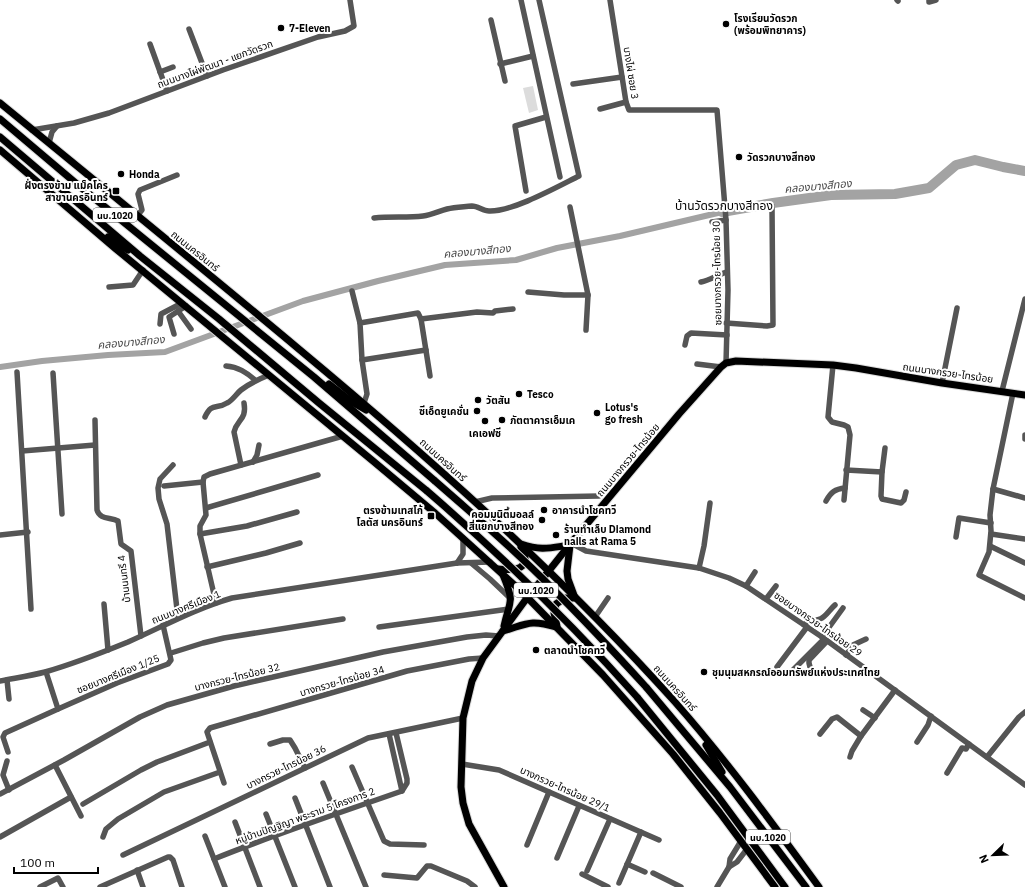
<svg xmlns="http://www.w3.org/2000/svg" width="1025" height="887" font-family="'IBM Plex Sans','Noto Sans Thai',sans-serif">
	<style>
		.green { fill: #dcdcdc }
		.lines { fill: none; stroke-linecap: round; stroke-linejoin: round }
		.canal { stroke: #a3a3a3; stroke-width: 6 }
		.river { stroke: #a3a3a3; stroke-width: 10 }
		.major-casing { stroke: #dbdbdb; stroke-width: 9 }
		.minor { stroke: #555; stroke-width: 5.5 }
		.major { stroke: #000; stroke-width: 7 }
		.major-bridge-casing { stroke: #dbdbdb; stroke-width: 9; stroke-linecap: butt }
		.major-bridge { stroke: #000; stroke-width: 7 }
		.poi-dot { fill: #000; stroke: #fff; stroke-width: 1.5 }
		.labels { text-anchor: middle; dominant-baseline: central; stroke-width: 4; stroke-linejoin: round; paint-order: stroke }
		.shield { fill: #fff; stroke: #4c4c4c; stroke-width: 1 }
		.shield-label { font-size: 9px; font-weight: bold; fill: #000 }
		.poi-label { font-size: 10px; font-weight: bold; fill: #000; stroke: #fff; text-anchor: start }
		.street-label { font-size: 10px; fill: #000; stroke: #fff }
		.water-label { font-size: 11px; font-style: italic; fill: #444; stroke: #fff }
		.quarter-label { font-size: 12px; fill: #000; stroke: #fff }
	</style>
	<rect width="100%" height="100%" fill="#fff"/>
	<!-- green -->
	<polygon class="green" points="533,86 538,110 529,113 523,88"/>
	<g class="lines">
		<!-- canal -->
		<polyline class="canal" points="0,367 42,361 108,355 165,352 303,301 378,281 445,265 516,260 557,248 620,236 722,212"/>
		<!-- river -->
		<polyline class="river" points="722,212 773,203 831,195 895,194 929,188 956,165 975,160 1003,167 1025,171"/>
		<!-- major casing -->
		<g class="major-casing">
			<g id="major">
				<path d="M 0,103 C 100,185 201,267 300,350 C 432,460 560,574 675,702 C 727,761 773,824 819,887"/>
				<polyline points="0,119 78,185 314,377 435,481"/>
				<polyline points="0,137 140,256 219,319 319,403 427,491"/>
				<polyline points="0,150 116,249 373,461 435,513 521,591 603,675 673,754 720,813 775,887"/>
				<polyline points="108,237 128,250"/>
				<polyline points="329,384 352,402 366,410"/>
				<path d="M 521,544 C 542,551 549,548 570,545"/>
				<path d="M 498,569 C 516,571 533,569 521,547"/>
				<path d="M 503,575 C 515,604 510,599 504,626"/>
				<polyline points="557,626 554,613 556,604 565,598 575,598 568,579 567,571 570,545"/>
				<path d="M 503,631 C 527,624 530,619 556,627"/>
				<polyline points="646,687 730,787 806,887"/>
				<polyline points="637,697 717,795 785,887"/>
				<polyline points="706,745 722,772"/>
				<polyline points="504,887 469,824 463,803 461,787 463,718 472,681 483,658 524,602 571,543 679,414 721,367 726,363 736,361 833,365 856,368 942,383 1025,395"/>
			</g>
		</g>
		<!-- minor -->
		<g class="minor">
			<polyline points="521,0 560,177"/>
			<polyline points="610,0 626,102 629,110 717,110 726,220 728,290 726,363"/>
			<polyline points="897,0 898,1"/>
			<polyline points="929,0 929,2 936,0"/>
			<polyline points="491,20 505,81"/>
			<polyline points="189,29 207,76"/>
			<polyline points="150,44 167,91"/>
			<polyline points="500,64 533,56"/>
			<polyline points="160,72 173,67"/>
			<polyline points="573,84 622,77"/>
			<polyline points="600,109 626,102"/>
			<polyline points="32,130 74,123 109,113 223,70 318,37 345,31 354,26 350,0"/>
			<polyline points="49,143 52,132 57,126"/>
			<polyline points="526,191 515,126 546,117"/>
			<polyline points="570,207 588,295 586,330"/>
			<polyline points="137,216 142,210 138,194 140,190 177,175"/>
			<path d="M 374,218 C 391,216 407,218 423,216 C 432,215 439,211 447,209 C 455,207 463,207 472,206 C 478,206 483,211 489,211 C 512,212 557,187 579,176 L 539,0"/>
			<polyline points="712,222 726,220"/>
			<path d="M 701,282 C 710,280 719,274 727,272"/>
			<polyline points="109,287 133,285 143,270"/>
			<polyline points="352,291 360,323"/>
			<polyline points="528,292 564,295 588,295"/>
			<polyline points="178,311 191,329"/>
			<polyline points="421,319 477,312 493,313 495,311 513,309"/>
			<polyline points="726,323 767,326 773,325 772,206"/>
			<polyline points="160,324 161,314 182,303"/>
			<polyline points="174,334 169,317 186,306"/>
			<polyline points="685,345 687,336 691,333 727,335"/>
			<polyline points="362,360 426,350"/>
			<polyline points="697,364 721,367"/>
			<polyline points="833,365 828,417 832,422 844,425 848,427 850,435 844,500"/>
			<path d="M 226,366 C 238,367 246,372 255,380"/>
			<polyline points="17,372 31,609"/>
			<polyline points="53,373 62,514"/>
			<polyline points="942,383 957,308"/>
			<polyline points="1002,391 1025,299"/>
			<polyline points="1013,393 993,489 990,515 991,531 989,552 979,575 1025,598"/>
			<polyline points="364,403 367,394 362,360 360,323 418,313 421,319 430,376"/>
			<path d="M 205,417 C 212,402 216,410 227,403 C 233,400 236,394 241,390 C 250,383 259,379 269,375"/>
			<path d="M 95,420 L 97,510 C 100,520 110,517 118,521 L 121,544 L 131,551 L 141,636"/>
			<polyline points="1025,435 1025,439"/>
			<polyline points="22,451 95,445"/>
			<polyline points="253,462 257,455 259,445"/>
			<polyline points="173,465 160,479 158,488 159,499 167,524 178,618"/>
			<path d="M 241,465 L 234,432 C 237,419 247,420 244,403"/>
			<polyline points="846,470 882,472 885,448"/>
			<polyline points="882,472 881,496 882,499 901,503 904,500 906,492"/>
			<polyline points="164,486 203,482"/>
			<polyline points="993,489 1025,498"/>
			<path d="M 826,501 C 831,492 835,489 845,488"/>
			<polyline points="475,502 492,498 599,496"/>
			<polyline points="206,508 318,475"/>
			<polyline points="200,534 247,526 297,512"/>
			<polyline points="991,534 1025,539"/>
			<polyline points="0,535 28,532"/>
			<polyline points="956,537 959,518 991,523"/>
			<polyline points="571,543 586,551 699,568 729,578 746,586 822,637 1025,785"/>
			<polyline points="990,546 1025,563"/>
			<polyline points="457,563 463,554 463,538"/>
			<polyline points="471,563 490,579 511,599"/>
			<polyline points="207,567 266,553 300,543"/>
			<polyline points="699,568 704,546 710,503"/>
			<polyline points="746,586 755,572"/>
			<polyline points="766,599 776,586"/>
			<polyline points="216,603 200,534 200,526 206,515 203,482 204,477 210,474 343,436"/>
			<polyline points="104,604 108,650"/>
			<polyline points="595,617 608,598"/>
			<path d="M 804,625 C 810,618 813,622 820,619 C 826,617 830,609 835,605"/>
			<polyline points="379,627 509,609"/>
			<polyline points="822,637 843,608"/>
			<polyline points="171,653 203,643 224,638 343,619"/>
			<polyline points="846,655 853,645 866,639"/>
			<polyline points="777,667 807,627"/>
			<polyline points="811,671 809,663 809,660 827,641"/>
			<polyline points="790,673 824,639"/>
			<polyline points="7,680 9,699"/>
			<path d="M 0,681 C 15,678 30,676 45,672 C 73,664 101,653 128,642 C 164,626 194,609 232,598 L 457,563 L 490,562"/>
			<polyline points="58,709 117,683 168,664 171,660 163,625"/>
			<polyline points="863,710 875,718"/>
			<polyline points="389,734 402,791"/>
			<polyline points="820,734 832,719 837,717 861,736 895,690"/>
			<polyline points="917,742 928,725 931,716"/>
			<polyline points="270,744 283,740 290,740 295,748 305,768"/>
			<polyline points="8,752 3,737 5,733 58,709 46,672"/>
			<polyline points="850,757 852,751 861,736"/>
			<polyline points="987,757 1019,717 1025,712"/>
			<polyline points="7,761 3,775 9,790"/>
			<polyline points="462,764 499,770 659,840"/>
			<polyline points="55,765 81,816"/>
			<polyline points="352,767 384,841 390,844 424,845"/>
			<polyline points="947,773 962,748 966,749 969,744"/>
			<polyline points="224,783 207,732 210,728 407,671 469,659 483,658"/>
			<polyline points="323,783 366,887"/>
			<polyline points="0,794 64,760 140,717 167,705 234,686 383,652 467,637 486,635 499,636"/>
			<polyline points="295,798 330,887"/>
			<polyline points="83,804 141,770 157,762 210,742"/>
			<polyline points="266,814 295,887"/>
			<polyline points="235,822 260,887"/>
			<polyline points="205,836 225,887"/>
			<polyline points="0,837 71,797"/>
			<polyline points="103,837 106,829 118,819 164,792 220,772"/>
			<polyline points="527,845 549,792"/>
			<polyline points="123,855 368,738 463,718"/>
			<polyline points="557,858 579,806"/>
			<path d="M 214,859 C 276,834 339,813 402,791 L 407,783 L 407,779 L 396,733"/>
			<polyline points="627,864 645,872"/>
			<polyline points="729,867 737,862 747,849"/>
			<polyline points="137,870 143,887"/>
			<polyline points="587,871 610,819"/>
			<polyline points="653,873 681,887"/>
			<polyline points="582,874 608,887"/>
			<polyline points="384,875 417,878 427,866 431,866 467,881 475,887"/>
			<polyline points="619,883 641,832"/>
			<polyline points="40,887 58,878 63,887"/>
			<polyline points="100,887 168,857 170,857 173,860 182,887"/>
			<polyline points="717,887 729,867 730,859 741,841"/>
		</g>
		<!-- major -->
		<use href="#major" class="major"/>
		<!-- major-bridge casing -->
		<g class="major-bridge-casing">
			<g id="major-bridge">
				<path d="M 435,481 C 475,516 515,550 552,588 C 584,620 615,653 646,687"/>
				<path d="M 427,491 C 501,555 571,623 637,697"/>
			</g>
		</g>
		<!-- major-bridge -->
		<use href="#major-bridge" class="major-bridge"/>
	</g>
	<!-- markers -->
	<g class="poi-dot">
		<circle cx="726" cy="24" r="4"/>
		<circle cx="281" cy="28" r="4"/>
		<circle cx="739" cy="157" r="4"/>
		<circle cx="121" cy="174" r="4"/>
		<rect x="112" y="187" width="8" height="8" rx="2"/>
		<circle cx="519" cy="394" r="4"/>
		<circle cx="478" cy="400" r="4"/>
		<circle cx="477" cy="411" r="4"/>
		<circle cx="597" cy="413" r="4"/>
		<circle cx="502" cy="420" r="4"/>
		<circle cx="485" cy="421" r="4"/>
		<circle cx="544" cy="510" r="4"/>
		<rect x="427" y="512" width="8" height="8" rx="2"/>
		<circle cx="542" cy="520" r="4"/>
		<circle cx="556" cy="535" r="4"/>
		<circle cx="536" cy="650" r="4"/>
		<circle cx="704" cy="672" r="4"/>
	</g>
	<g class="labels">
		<!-- shield labels -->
		<g class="shield">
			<rect x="93" y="208" width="44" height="14" rx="3"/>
			<rect x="514" y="583" width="44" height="14" rx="3"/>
			<rect x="746" y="830" width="44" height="14" rx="3"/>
		</g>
		<g class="shield-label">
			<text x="115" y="215">นบ.1020</text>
			<text x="536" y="590">นบ.1020</text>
			<text x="768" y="837">นบ.1020</text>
		</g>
		<!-- poi labels -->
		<g class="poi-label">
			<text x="734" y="18">โรงเรียนวัดรวก<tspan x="734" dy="12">(พร้อมพิทยาคาร)</tspan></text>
			<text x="289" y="28">7-Eleven</text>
			<text x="747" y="157">วัดรวกบางสีทอง</text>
			<text x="129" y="174">Honda</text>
			<text x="108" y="185" text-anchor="end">ฝั่งตรงข้าม แม็คโคร<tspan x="108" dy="12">สาขานครอินทร์</tspan></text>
			<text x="527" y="394">Tesco</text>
			<text x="486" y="400">วัตสัน</text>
			<text x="605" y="407">Lotus's<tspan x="605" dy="12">go fresh</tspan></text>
			<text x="469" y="411" text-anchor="end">ซีเอ็ดยูเคชั่น</text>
			<text x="510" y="420">ภัตตาคารเอ็มเค</text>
			<text x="485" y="433" text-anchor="middle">เคเอฟซี</text>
			<text x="423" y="510" text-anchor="end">ตรงข้ามเทสโก้<tspan x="423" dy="12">โลตัส นครอินทร์</tspan></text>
			<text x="552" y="510">อาคารนำโชคทวี</text>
			<text x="534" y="514" text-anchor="end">คอมมูนิตี้มอลล์<tspan x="534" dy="12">สี่แยกบางสีทอง</tspan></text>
			<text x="564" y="529">ร้านทำเล็บ Diamond<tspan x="564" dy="12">nails at Rama 5</tspan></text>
			<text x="544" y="650">ตลาดนำโชคทวี</text>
			<text x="712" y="672">ชุมนุมสหกรณ์ออมทรัพย์แห่งประเทศไทย</text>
		</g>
		<!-- street labels -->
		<g class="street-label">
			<text transform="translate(215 64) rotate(-20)">ถนนบางไผ่พัฒนา - แยกวัดรวก</text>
			<text transform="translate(631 73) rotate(81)">บางไผ่ ซอย 3</text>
			<text transform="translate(195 251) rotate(39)">ถนนนครอินทร์</text>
			<text transform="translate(717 273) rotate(-91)">ซอยบางกรวย-ไทรน้อย 30</text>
			<text transform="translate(948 373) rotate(8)">ถนนบางกรวย-ไทรน้อย</text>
			<text transform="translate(443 460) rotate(42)">ถนนนครอินทร์</text>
			<text transform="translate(628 460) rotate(-50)">ถนนบางกรวย-ไทรน้อย</text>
			<text transform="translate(124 579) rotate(-97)">บ้านนนทรี 4</text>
			<text transform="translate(186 607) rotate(-22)">ถนนบางศรีเมือง 1</text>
			<text transform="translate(818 624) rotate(35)">ซอยบางกรวย-ไทรน้อย 29</text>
			<text transform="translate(118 674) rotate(-22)">ซอยบางศรีเมือง 1/25</text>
			<text transform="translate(237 677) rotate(-14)">บางกรวย-ไทรน้อย 32</text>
			<text transform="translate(342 681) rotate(-16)">บางกรวย-ไทรน้อย 34</text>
			<text transform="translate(675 688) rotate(48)">ถนนนครอินทร์</text>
			<text transform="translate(286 767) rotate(-26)">บางกรวย-ไทรน้อย 36</text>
			<text transform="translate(565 789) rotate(24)">บางกรวย-ไทรน้อย 29/1</text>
			<text transform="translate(305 816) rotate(-20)">หมู่บ้านปัญฐิญา พระราม 5 โครงการ 2</text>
		</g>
		<!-- water labels -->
		<g class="water-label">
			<text transform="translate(818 186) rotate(-5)">คลองบางสีทอง</text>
			<text transform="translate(477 251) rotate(-5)">คลองบางสีทอง</text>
			<text transform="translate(131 342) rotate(-5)">คลองบางสีทอง</text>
		</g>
		<!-- quarter labels -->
		<g class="quarter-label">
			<text x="724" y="205">บ้านวัดรวกบางสีทอง</text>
		</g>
	</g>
	<!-- north arrow -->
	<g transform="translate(993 855) rotate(247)" stroke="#ffffff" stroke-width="3" paint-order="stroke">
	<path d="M0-3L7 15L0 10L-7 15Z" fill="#000000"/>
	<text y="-6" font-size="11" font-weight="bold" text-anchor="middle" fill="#000000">N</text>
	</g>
	<!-- scale -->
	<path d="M14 867v6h84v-6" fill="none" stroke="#000000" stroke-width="2"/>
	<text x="20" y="867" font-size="12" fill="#000000" stroke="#ffffff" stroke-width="3" paint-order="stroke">100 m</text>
</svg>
